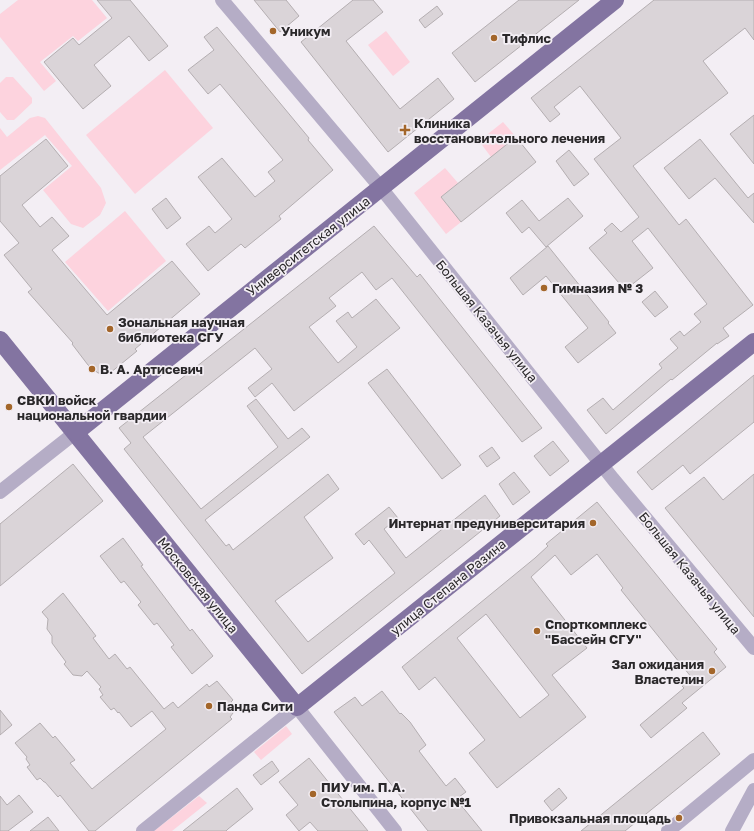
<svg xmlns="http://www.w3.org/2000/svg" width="754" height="831" font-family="'Golos Text',sans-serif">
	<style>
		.green { fill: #fdd3de }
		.building { fill: #dad4d8; stroke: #b4aeb1; fill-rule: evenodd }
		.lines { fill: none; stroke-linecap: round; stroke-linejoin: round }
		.minor { stroke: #b5adc6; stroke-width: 14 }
		.major { stroke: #8374a1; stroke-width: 18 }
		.poi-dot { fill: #a3662a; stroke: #f3eef4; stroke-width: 1.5 }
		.labels { text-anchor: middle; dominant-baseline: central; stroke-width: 3.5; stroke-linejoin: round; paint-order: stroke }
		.poi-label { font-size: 13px; font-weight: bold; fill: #2a282a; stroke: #f3eef4; text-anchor: start }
		.street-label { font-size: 13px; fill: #2a282a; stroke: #f3eef4 }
	</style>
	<rect width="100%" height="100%" fill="#f3eef4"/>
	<!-- green -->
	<g class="green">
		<polygon points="18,0 92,0 107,18 78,41 73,36 40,62 56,81 44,91 0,37 0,14"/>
		<polygon points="386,31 410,62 393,76 368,45"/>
		<polygon points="165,70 213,128 135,194 86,135"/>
		<polygon points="6,77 13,77 32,98 32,103 14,120 7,120 0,112 0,83"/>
		<polygon points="38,116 45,118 101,188 106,203 100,215 83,228 71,224 43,190 72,166 45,135 0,170 0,128 7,137 30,118"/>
		<polygon points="503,122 516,137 491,157 479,141"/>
		<polygon points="445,168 458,183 441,197 461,222 446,234 414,193"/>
		<polygon points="125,211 166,261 108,311 65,262"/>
		<polygon points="286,726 292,734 261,760 254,752"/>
		<polygon points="199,796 207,803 172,831 154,831"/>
	</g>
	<!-- building -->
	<g class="building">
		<polygon points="97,0 130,0 168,46 149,61 129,36 94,65 111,86 83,109 44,62 73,38 79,45 112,18"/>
		<polygon points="254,0 286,0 299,16 280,32"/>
		<polygon points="353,0 373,0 383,12 346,41 400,109 438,78 454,99 388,152 301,42"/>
		<polygon points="519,0 579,0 475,82 452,53"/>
		<polygon points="654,0 754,0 754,40 745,28 703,61 728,93 633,166 679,225 686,219 753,305 723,328 729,336 717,344 717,343 672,380 671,379 606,434 587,410 603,398 613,410 662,368 659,364 678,348 670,339 680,331 684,336 701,322 694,314 707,304 648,228 632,241 653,268 625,290 589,248 607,233 604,230 612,223 621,232 639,217 594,159 621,138 580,86 554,107 560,114 550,122 531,98"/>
		<polygon points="437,6 443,14 425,28 419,20"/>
		<polygon points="217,27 309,138 308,140 333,170 279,216 281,219 245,248 241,244 208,271 186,244 209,226 215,233 232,219 198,177 222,158 255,197 275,181 268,172 283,160 220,84 208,94 188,70 214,50 204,37"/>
		<polygon points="754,115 754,164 730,134"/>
		<polygon points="516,137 536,162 461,222 441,197"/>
		<polygon points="46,139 68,166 22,205 40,227 52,217 69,236 52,250 107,315 172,261 200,294 135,349 137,351 110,373 98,373 88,365 72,344 73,343 28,292 32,289 4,255 19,243 0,221 0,176"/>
		<polygon points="700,139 748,198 754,193 754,223 715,178 689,199 664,168"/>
		<polygon points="569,150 589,174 574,186 556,161"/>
		<polygon points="166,198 181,218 167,229 152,209"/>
		<polygon points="568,198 583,216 546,247 529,227 522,233 506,213 522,200 539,221"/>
		<polygon points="374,226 417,277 420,274 542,428 522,442 392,278 376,290 362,272 329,298 336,306 309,327 338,363 357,347 336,321 348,312 352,318 376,299 400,328 294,411 272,383 255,397 248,388 272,369 255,348 143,437 201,509 278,447 247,406 256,399 288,439 302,428 310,437 205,520 226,546 229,544 233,550 328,474 339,489 304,517 333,558 275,601 308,642 395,573 369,540 364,545 355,534 389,507 398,518 384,529 406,558 485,495 500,516 302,674 124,449 131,443 119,428"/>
		<polygon points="548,246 609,322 608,323 616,333 578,363 565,347 588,328 546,276 523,295 510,278"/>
		<polygon points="655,291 668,307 655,317 642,302"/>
		<polygon points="387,369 461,465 442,479 368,383"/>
		<polygon points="754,375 754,422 690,474 683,465 652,490 637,472"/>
		<polygon points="553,441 569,461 550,476 534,456"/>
		<polygon points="492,447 500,458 487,467 479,456"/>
		<polygon points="73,464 103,501 0,586 0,524"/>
		<polygon points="514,472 530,492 513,505 499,484"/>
		<polygon points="754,474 754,617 665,508 704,477 723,500"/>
		<path d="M 597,502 L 717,649 L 714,652 L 726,667 L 682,703 L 687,708 L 651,738 L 640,725 L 684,688 L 682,686 L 692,678 L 621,590 L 623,588 L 597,554 L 571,575 L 555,555 L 531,577 L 587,648 L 552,675 L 586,717 L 497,788 L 469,753 L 485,740 L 435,677 L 419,690 L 402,667 L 535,558 L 548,546 L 546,544 ZM 486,614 L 549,695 L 520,718 L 457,638 Z"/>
		<polygon points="123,538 143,565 141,566 190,631 192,629 213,656 192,674 171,647 174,645 157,623 154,625 138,605 141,602 124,581 121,583 100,556"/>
		<polygon points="63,593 96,636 93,638 109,659 115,654 127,669 130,667 164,709 173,702 178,708 207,684 209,687 217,681 233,700 231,702 233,713 230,717 232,719 95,831 89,831 60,795 58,797 45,782 44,782 40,778 37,780 27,767 30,765 26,759 27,757 15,743 40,723 53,738 55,736 75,760 70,763 92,789 166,729 152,711 131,727 119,712 118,713 114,708 111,710 100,697 103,695 99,689 101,687 87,671 82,676 73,675 64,664 66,662 52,643 52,636 47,629 48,619 42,612"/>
		<polygon points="382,691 400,714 401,713 410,722 426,745 419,751 446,786 455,778 466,792 456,799 482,831 428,831 334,712 355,697 362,706"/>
		<polygon points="0,710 12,725 0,735"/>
		<polygon points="703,732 720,754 625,831 581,831"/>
		<polygon points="309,758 368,831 318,831 310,822 299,831 286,815 298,805 279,782"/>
		<polygon points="272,761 279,771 261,785 253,775"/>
		<polygon points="237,788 253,809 228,829 226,831 183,831"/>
		<polygon points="559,788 567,798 552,811 544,801"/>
		<polygon points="19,795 33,812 8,831 0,831 0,796 7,805"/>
		<polygon points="48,817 59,831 30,831"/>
	</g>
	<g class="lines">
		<!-- minor -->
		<g class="minor">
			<polyline points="222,0 381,188 613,479 754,648"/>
			<polyline points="0,492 76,432"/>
			<polyline points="143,831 297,707 395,831"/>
			<polyline points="668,831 754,760"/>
			<polyline points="732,831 754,790"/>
		</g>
		<!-- major -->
		<g class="major">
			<polyline points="0,340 297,707 754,342"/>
			<polyline points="76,432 615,0"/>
		</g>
	</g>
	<!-- markers -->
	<g class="poi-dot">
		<circle cx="273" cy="31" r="4"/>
		<circle cx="494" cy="38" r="4"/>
		<path d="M403 124h4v4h4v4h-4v4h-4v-4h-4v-4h4z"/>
		<circle cx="544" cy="288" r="4"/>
		<circle cx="110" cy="329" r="4"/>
		<circle cx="92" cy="369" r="4"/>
		<circle cx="9" cy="407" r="4"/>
		<circle cx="593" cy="523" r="4"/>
		<circle cx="537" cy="631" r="4"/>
		<circle cx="712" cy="671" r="4"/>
		<circle cx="209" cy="706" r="4"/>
		<circle cx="313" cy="794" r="4"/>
		<circle cx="679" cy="818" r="4"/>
	</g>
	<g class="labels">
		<!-- poi labels -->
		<g class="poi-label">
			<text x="281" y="31">Уникум</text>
			<text x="502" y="38">Тифлис</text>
			<text x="414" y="123">Клиника<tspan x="414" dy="15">восстановительного лечения</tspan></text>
			<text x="552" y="288">Гимназия № 3</text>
			<text x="118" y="322">Зональная научная<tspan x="118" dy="15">библиотека СГУ</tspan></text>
			<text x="100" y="369">В. А. Артисевич</text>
			<text x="17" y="400">СВКИ войск<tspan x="17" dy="15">национальной гвардии</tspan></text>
			<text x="585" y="523" text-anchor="end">Интернат предуниверситария</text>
			<text x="545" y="624">Спорткомплекс<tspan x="545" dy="15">"Бассейн СГУ"</tspan></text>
			<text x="704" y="664" text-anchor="end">Зал ожидания<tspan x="704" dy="15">Властелин</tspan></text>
			<text x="217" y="706">Панда Сити</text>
			<text x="321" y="787">ПИУ им. П.А.<tspan x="321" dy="15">Столыпина, корпус №1</tspan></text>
			<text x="671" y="818" text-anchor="end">Привокзальная площадь</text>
		</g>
		<!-- street labels -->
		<g class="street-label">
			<text transform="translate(308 246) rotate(-38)">Университетская улица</text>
			<text transform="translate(487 321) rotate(51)">Большая Казачья улица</text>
			<text transform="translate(690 573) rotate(51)">Большая Казачья улица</text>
			<text transform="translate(198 585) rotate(51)">Московская улица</text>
			<text transform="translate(448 587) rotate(-39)">улица Степана Разина</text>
		</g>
	</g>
</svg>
